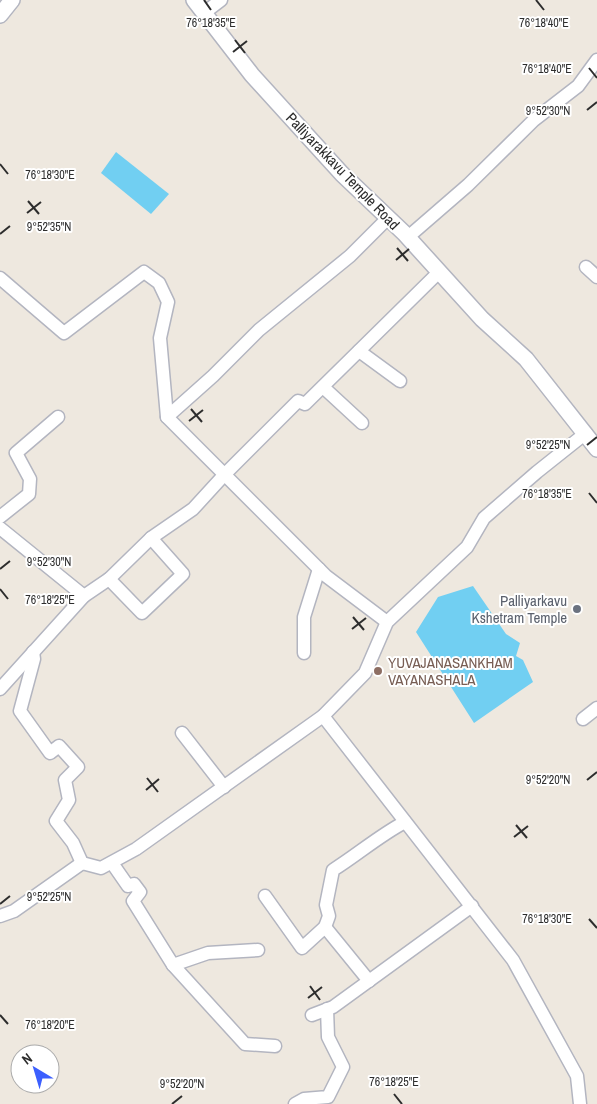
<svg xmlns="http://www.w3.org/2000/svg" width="597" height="1104" font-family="'Archivo Narrow',sans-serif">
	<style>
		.water { fill: #71cff2 }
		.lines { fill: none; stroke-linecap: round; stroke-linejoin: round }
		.minor-casing { stroke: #b3b5c0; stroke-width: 15 }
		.tertiary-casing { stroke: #b3b5c0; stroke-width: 18 }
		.minor { stroke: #fff; stroke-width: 12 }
		.tertiary { stroke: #fff; stroke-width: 15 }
		.ticks { fill: none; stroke: #2d2d2d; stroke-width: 2 }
		.worship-dot { fill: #6b7280; stroke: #fff; stroke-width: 2 }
		.education-dot { fill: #8d6e63; stroke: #fff; stroke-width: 2 }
		.labels { text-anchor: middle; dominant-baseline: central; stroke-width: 4; stroke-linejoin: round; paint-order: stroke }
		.street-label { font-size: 15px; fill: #2d2d2d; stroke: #fff }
		.worship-label { font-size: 15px; fill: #5b616d; stroke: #fff; text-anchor: end }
		.education-label { font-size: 15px; fill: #785e54; stroke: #fff; text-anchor: start }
		.ticks-label { font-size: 12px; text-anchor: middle; fill: #2d2d2d; stroke: #fff; stroke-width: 4; stroke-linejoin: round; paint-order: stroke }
	</style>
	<rect width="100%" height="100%" fill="#eee8df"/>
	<!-- water -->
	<g class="water">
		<polygon points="116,152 169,194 151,214 101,173"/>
		<polygon points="473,586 506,634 520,643 516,656 523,660 533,682 474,723 416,632 438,597"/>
	</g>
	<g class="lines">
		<!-- minor casing -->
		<g class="minor-casing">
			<g id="minor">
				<polyline points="204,13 221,0"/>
				<polyline points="408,237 468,185 534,120 578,86 597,60"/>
				<polyline points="586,267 597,277"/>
				<polyline points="0,278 64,333 144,272 159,283 168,302 160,338 167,417 326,576 387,622"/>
				<polyline points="359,351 400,381"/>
				<polyline points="323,387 362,423"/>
				<polyline points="167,417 213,376 259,330 350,256 388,218"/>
				<polyline points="0,517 29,494 30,479 16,453 58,417"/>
				<polyline points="0,528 84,596 0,689"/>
				<polyline points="109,579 142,613 183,574 151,538"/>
				<polyline points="84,596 109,579 151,538 193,509 225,474 298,401 305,404 439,272"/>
				<polyline points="33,652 34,659 20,711 50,753 59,746 78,767 65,780 69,800 56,821 73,843 82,863"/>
				<polyline points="304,653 304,617 319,569"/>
				<polyline points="323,716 513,960 577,1076 580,1104"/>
				<polyline points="583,719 597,708"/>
				<polyline points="182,733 224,787"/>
				<polyline points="112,863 128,886 134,884 140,892 133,901 173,965 245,1044 275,1046"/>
				<polyline points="265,896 302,948 325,927 369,981"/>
				<polyline points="0,916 14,911 82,863 101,868 136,849 323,716 365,673 387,622 467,547 484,518 537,472 586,433"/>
				<path d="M 325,927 L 329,916 L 326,905 L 333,870 C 357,855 380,835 405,822"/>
				<polyline points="173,965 208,953 258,950"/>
				<polyline points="312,1015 333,1007 472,906"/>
				<polyline points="295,1104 304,1099 328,1097 343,1067 328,1037 327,1009"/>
			</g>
		</g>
		<!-- tertiary casing -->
		<g class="tertiary-casing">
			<g id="tertiary">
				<polyline points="194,0 252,75 342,174 404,233 482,319 526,359 597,449"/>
				<polyline points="0,15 12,0"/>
			</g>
		</g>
		<!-- minor -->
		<use href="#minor" class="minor"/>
		<!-- tertiary -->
		<use href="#tertiary" class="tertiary"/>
	</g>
	<!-- ticks -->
	<path class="ticks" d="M 204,0 L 211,10M 536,0 L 544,10M 235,40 L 245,53M 233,52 L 247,41M 589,68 L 597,78M 587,110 L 597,102M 0,164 L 8,174M 28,201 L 39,214M 27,213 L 41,202M 0,234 L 10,226M 397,248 L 408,261M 396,260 L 409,249M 191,409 L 202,422M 189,421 L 203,410M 587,445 L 597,437M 589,493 L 597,503M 0,569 L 10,561M 0,589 L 8,599M 353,617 L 364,630M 352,629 L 366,618M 147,778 L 158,792M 587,780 L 597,772M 146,790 L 159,779M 516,825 L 527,838M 514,837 L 528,826M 0,904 L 10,896M 589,919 L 597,928M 310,986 L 320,1000M 308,998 L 322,987M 0,1015 L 8,1024M 394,1094 L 402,1104M 172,1104 L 182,1096"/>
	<!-- markers -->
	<circle class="worship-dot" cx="577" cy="609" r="5"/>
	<circle class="education-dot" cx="378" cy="671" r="5"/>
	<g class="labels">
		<!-- street labels -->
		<g class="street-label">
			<text transform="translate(343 171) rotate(46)">Palliyarakkavu Temple Road</text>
		</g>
		<!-- worship labels -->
		<g class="worship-label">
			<text x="567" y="600">Palliyarkavu<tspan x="567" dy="17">Kshetram Temple</tspan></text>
		</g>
		<!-- education labels -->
		<g class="education-label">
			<text x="388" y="662">YUVAJANASANKHAM<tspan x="388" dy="17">VAYANASHALA</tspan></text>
		</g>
	</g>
	<g class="ticks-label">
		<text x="211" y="27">76°18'35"E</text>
		<text x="544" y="27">76°18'40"E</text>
		<text x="547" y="73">76°18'40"E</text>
		<text x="548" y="115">9°52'30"N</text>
		<text x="50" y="179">76°18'30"E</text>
		<text x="49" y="231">9°52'35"N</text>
		<text x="548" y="449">9°52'25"N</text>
		<text x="547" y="498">76°18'35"E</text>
		<text x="49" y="566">9°52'30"N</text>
		<text x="50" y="604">76°18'25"E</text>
		<text x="548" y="784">9°52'20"N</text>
		<text x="49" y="901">9°52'25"N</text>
		<text x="547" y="923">76°18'30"E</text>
		<text x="50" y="1029">76°18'20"E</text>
		<text x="394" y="1086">76°18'25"E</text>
		<text x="182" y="1088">9°52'20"N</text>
	</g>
	<!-- north arrow -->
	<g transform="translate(35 1069) rotate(322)"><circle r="24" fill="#ffffff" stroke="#ababab"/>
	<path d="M0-4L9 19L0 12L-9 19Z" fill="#3c5ffe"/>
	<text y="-8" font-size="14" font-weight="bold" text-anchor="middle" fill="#2d2d2d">N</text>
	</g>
</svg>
